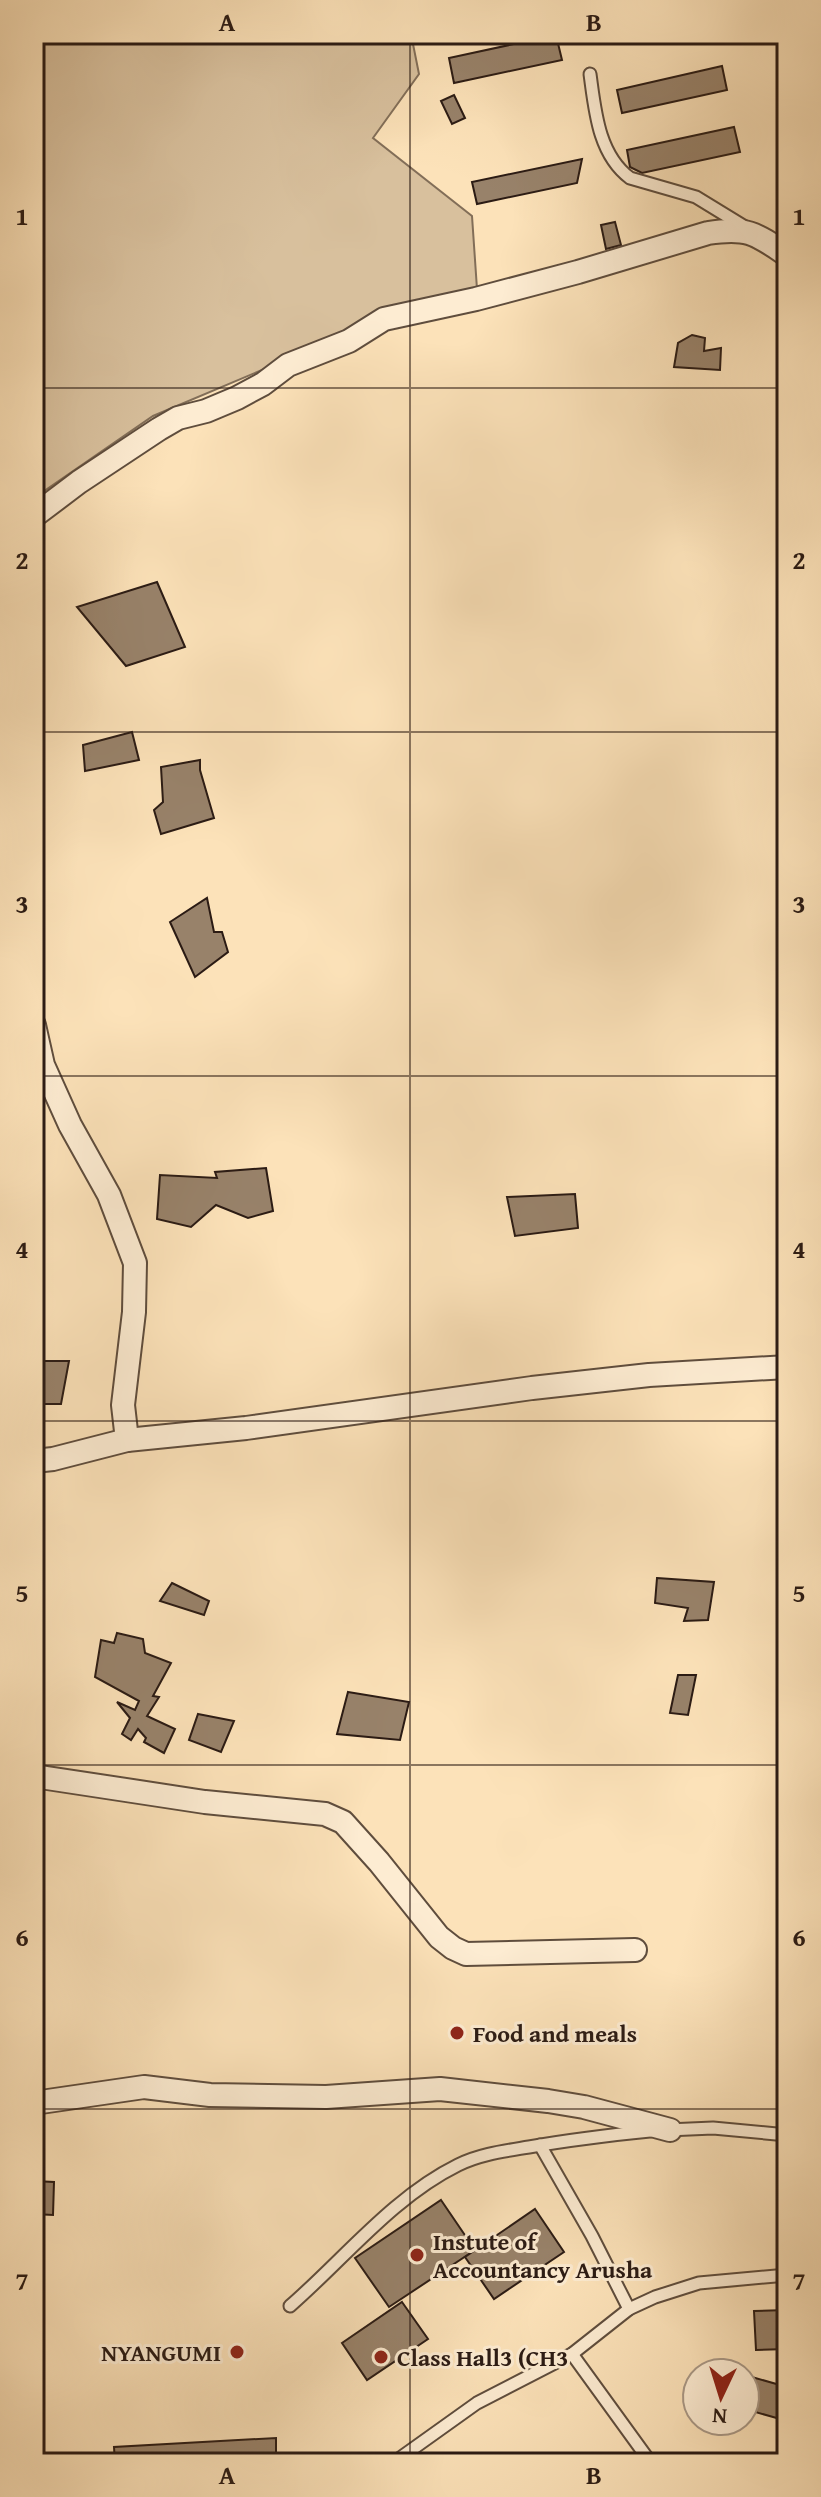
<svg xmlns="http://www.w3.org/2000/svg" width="821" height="2497" font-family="'Gentium Book Plus',serif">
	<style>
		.green { fill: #d8c09d; stroke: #826e58; stroke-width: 2 }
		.building { fill: #98826a; stroke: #2b1b14; stroke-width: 2 }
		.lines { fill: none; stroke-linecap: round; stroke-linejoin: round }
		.lane-casing { stroke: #5f4d3d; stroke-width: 15 }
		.street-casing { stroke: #5f4d3d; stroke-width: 26 }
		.lane { stroke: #fdecd2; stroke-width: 11 }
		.street { stroke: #fdecd2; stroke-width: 22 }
		.grid { fill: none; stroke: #2b1b14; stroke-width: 2; stroke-opacity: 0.55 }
		.poi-dot { fill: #8f2418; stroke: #fdecd2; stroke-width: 3 }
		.labels { text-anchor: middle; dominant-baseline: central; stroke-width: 6; stroke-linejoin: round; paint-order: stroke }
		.poi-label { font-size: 24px; font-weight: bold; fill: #2b1b14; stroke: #fdecd2; text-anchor: start }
		.neatline { fill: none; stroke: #2b1b14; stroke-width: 3 }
		.grid-label { font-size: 26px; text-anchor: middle; font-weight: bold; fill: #2b1b14 }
	</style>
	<rect width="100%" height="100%" fill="#fce2b9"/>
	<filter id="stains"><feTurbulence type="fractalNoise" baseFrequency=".0025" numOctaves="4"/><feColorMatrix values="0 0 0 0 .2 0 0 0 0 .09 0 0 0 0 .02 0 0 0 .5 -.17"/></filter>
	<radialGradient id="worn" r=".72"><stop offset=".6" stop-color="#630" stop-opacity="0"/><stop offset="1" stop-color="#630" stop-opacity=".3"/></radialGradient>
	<!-- green -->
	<polygon class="green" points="34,34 411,34 419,74 373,138 472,216 477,289 347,334 153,416 34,498"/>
	<!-- building -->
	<g class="building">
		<polygon points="556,35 562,60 454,83 449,58"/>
		<polygon points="722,66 727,90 622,113 617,90"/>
		<polygon points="454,95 465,118 452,124 441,101"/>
		<polygon points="734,127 740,152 642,173 630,167 627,150"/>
		<polygon points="582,159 577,183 477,204 472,182"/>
		<polygon points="615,222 621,245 606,249 601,225"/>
		<polygon points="692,335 705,338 704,351 721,348 720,370 674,367 678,343"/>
		<polygon points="157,582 185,647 126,666 77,607"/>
		<polygon points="132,732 139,760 85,771 83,745"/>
		<polygon points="200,760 200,770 214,818 161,834 154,810 163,802 161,767"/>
		<polygon points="207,898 214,932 222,932 228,952 195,977 170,922"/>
		<polygon points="266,1168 273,1211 248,1218 216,1205 191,1227 157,1219 160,1175 217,1178 215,1172"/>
		<polygon points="575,1194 578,1228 515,1236 507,1197"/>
		<polygon points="34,1361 69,1361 61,1404 34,1404"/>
		<polygon points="657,1578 714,1582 708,1620 684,1621 688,1608 655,1603"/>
		<polygon points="172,1583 209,1601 204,1615 160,1601"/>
		<polygon points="117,1633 143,1639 145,1653 171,1663 153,1696 159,1697 147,1716 175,1729 164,1753 144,1742 146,1738 138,1729 131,1740 122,1734 130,1718 117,1702 135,1710 139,1701 95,1677 101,1640 114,1643"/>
		<polygon points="678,1675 696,1675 688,1715 670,1713"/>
		<polygon points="348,1692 409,1702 400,1740 337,1734"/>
		<polygon points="198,1714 234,1721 221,1752 189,1740"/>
		<polygon points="34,2181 54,2182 53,2215 34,2214"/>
		<polygon points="441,2200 475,2250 389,2307 355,2258"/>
		<polygon points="535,2209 564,2252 494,2299 465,2257"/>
		<polygon points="402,2302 428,2339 367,2380 342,2343"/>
		<polygon points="787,2310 787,2349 756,2350 754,2311"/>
		<polygon points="745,2375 787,2387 787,2421 745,2409"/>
		<polygon points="276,2438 276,2463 115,2463 114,2447"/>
	</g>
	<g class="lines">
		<!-- lane casing -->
		<g class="lane-casing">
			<g id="lane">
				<path d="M 590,74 C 595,110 598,154 630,178 L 696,197 L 745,227"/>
				<polyline points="667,2130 713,2128 787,2135"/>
				<polyline points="540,2145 592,2236 629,2309"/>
				<path d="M 290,2306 C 344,2259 393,2197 458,2165 C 480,2154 505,2151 529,2147 C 569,2140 610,2135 650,2131"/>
				<polyline points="572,2354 651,2463"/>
				<polyline points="393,2463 477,2403 572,2354 629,2309 655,2297 699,2283 787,2275"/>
				<polyline points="706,2463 739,2463"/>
			</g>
		</g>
		<!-- street casing -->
		<g class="street-casing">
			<g id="street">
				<path d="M 34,516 L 79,482 L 159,429 L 178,418 L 206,411 L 237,398 L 263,384 L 288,365 L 349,341 L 384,319 L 476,299 L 578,272 L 708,233 C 747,227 755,233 787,255"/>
				<polyline points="34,1025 43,1065 70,1125 109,1195 135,1263 134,1312 123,1405 127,1440"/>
				<polyline points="34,1461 53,1459 127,1440 246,1428 532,1388 649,1375 787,1367"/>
				<polyline points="34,1776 205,1802 325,1814 343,1822 379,1862 439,1937 453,1948 466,1954 635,1950"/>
				<polyline points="34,2103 144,2087 210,2095 326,2097 440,2089 548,2101 584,2107 670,2130"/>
			</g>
		</g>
		<!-- lane -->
		<use href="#lane" class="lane"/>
		<!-- street -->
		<use href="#street" class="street"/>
	</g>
	<!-- grid -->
	<path class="grid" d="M 410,34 L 410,2463M 34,388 L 787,388M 34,732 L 787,732M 34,1076 L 787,1076M 34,1421 L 787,1421M 34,1765 L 787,1765M 34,2109 L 787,2109"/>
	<!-- markers -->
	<g class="poi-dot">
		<circle cx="457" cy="2033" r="8"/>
		<circle cx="417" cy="2255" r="8"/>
		<circle cx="237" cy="2352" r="8"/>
		<circle cx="381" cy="2357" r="8"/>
	</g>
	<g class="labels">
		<!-- poi labels -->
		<g class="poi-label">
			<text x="473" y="2033">Food and meals</text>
			<text x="433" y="2241">Instute of<tspan x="433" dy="28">Accountancy Arusha</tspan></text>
			<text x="221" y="2352" text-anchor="end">NYANGUMI</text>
			<text x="397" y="2357">Class Hall3 (CH3</text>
		</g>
	</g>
	<!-- margin -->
	<rect width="821" height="2497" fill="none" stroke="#fce2b9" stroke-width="88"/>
	<!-- north arrow -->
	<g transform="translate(721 2397) rotate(184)"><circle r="38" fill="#fdecd2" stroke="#a99886" stroke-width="2"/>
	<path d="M0-6L14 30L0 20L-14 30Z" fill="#8f2418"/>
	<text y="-12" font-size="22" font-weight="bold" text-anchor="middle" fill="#2b1b14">N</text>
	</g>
	<rect x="44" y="44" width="733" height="2409" class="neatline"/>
	<g class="grid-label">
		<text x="227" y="31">A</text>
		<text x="594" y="31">B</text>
		<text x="22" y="225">1</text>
		<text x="799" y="225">1</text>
		<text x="22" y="569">2</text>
		<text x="799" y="569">2</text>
		<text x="22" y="913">3</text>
		<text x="799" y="913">3</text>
		<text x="22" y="1258">4</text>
		<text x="799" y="1258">4</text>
		<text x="22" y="1602">5</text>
		<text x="799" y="1602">5</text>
		<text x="22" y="1946">6</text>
		<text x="799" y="1946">6</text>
		<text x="22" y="2290">7</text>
		<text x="799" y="2290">7</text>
		<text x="227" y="2484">A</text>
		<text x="594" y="2484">B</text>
	</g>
	<rect width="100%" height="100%" filter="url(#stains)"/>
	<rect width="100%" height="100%" fill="url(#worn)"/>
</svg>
